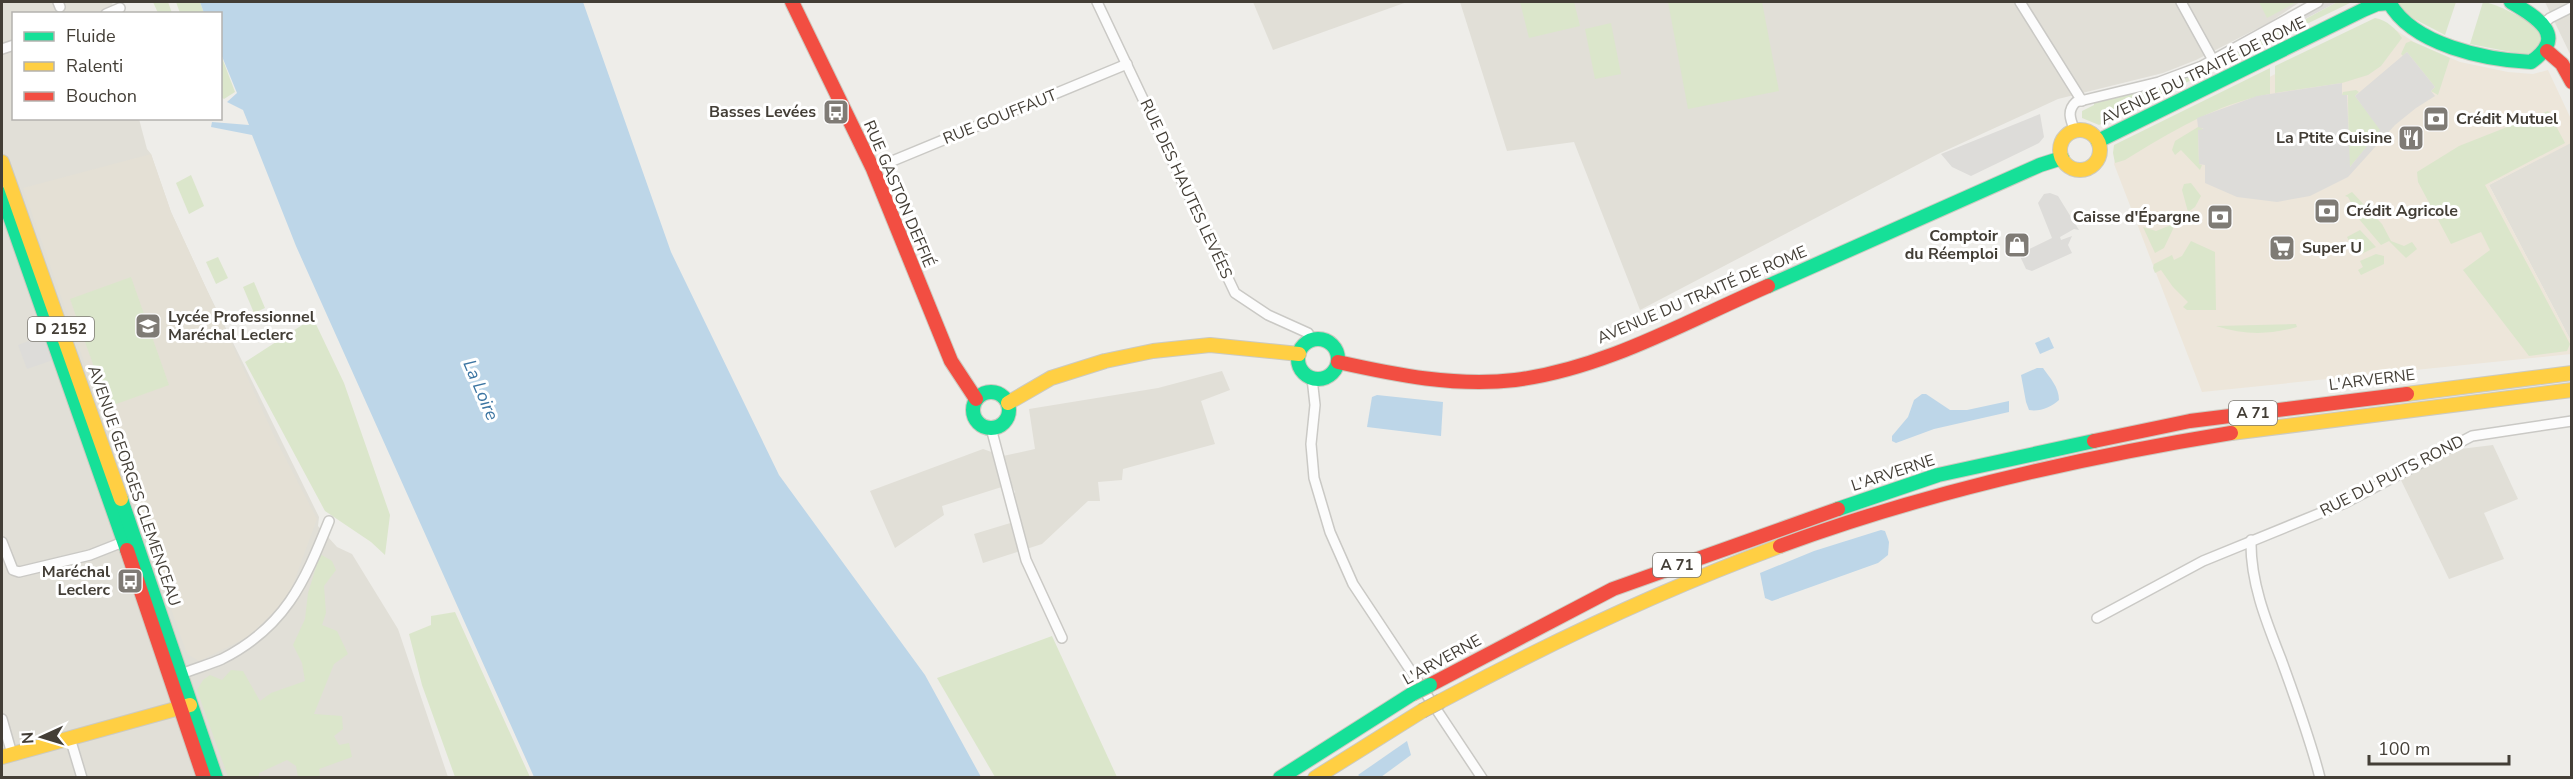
<svg xmlns="http://www.w3.org/2000/svg" width="2573" height="779" font-family="'Nunito Sans',sans-serif">
	<style>
		.residential { fill: #e1dfd7 }
		.commercial { fill: #ede6da }
		.education { fill: #e4e0d5 }
		.green { fill: #dbe6cb }
		.parking { fill: #dddcd9 }
		.water { fill: #bdd6e8 }
		.lines { fill: none; stroke-linecap: round; stroke-linejoin: round }
		.street-casing { stroke: #cac9c5; stroke-width: 12 }
		.fast-casing { stroke: #cccac0; stroke-width: 16 }
		.slow-casing { stroke: #cccac0; stroke-width: 16 }
		.jam-casing { stroke: #cccac0; stroke-width: 16 }
		.street { stroke: #fcfcfc; stroke-width: 9 }
		.fast { stroke: #16e098; stroke-width: 14 }
		.slow { stroke: #ffcf43; stroke-width: 14 }
		.jam { stroke: #f24e42; stroke-width: 14 }
		.fast-bridge-casing { stroke: #c3baa7; stroke-width: 16; stroke-linecap: butt }
		.slow-bridge-casing { stroke: #c3baa7; stroke-width: 16; stroke-linecap: butt }
		.fast-bridge { stroke: #16e098; stroke-width: 14 }
		.slow-bridge { stroke: #ffcf43; stroke-width: 14 }
		.labels { text-anchor: middle; dominant-baseline: central; stroke-width: 6; stroke-linejoin: round; paint-order: stroke }
		.shield { fill: #fff; stroke: #7b7872; stroke-width: 1.5 }
		.shield-label { font-size: 15px; font-weight: bold; fill: #433e36 }
		.street-label { font-size: 16px; fill: #433e36; stroke: #fff }
		.poi-label { font-size: 16px; font-weight: bold; fill: #433e36; stroke: #fff; text-anchor: end }
		.water-label { font-size: 18px; font-style: italic; fill: #3c75a2; stroke: #fff }
	</style>
	<rect width="100%" height="100%" fill="#eeede9"/>
	<!-- residential -->
	<g class="residential">
		<polygon points="2,2 112,2 114,13 14,14 14,118 139,119 147,149 151,154 171,212 206,288 319,517 318,526 337,547 352,554 398,629 448,777 2,778"/>
		<polygon points="1253,2 1407,2 1273,50"/>
		<polygon points="1460,2 2300,2 2270,22 2196,60 2163,73 2058,99 1938,154 1640,310 1574,142 1507,151"/>
		<polygon points="2545,2 2571,2 2571,56"/>
		<polygon points="2571,142 2571,341 2489,185"/>
		<polygon points="1222,371 1230,390 1201,401 1215,444 1123,469 1122,480 1098,482 1100,501 1088,501 1042,544 983,563 974,534 1017,521 1011,499 1015,492 1011,484 942,506 944,515 895,548 870,491 983,449 1003,456 1035,449 1029,409 1158,388"/>
		<polygon points="2493,445 2518,499 2484,513 2504,559 2449,579 2400,478 2452,450"/>
	</g>
	<!-- commercial -->
	<polygon class="commercial" points="2380,20 2414,42 2460,62 2508,72 2533,74 2548,70 2571,119 2571,143 2489,185 2571,341 2571,354 2202,392 2114,164 2116,156"/>
	<!-- education -->
	<polygon class="education" points="151,154 171,212 276,440 317,519 288,598 248,637 199,661 187,654 23,188"/>
	<!-- green -->
	<g class="green">
		<polygon points="153,2 168,2 172,13 158,13"/>
		<polygon points="176,2 200,2 204,13 180,13"/>
		<polygon points="1520,2 1574,2 1580,26 1529,38"/>
		<polygon points="1668,2 1762,2 1779,91 1688,109"/>
		<polygon points="2259,2 2297,2 2267,18"/>
		<path d="M 2337,2 L 2352,2 L 2099,125 L 2082,118 L 2082,111 L 2094,105 L 2094,101 L 2202,69 C 2213,71 2228,61 2234,52 L 2286,23 L 2285,30 Z"/>
		<polygon points="2397,2 2456,2 2445,35 2403,13"/>
		<path d="M 2483,2 C 2494,2 2533,22 2539,31 C 2543,37 2541,43 2538,49 L 2528,54 L 2521,54 L 2470,44 Z"/>
		<path d="M 2375,18 C 2387,20 2396,29 2402,38 L 2381,66 L 2368,75 L 2342,83 L 2275,93 L 2275,66 Z"/>
		<polygon points="1611,23 1621,74 1595,79 1585,29"/>
		<polygon points="2411,41 2450,58 2438,95 2431,91 2435,87 2407,52 2403,56 2401,54 2406,43"/>
		<polygon points="221,55 235,92 224,99 221,97"/>
		<path d="M 2270,68 L 2270,94 C 2216,104 2171,132 2125,160 L 2115,163 L 2113,153 L 2114,145 Z"/>
		<polygon points="2356,90 2359,92 2355,96 2381,130 2349,168 2348,95 2342,95 2343,92"/>
		<polygon points="2548,111 2565,143 2485,185 2570,344 2567,351 2529,356 2463,270 2490,250 2481,232 2451,244 2418,182 2417,172 2459,146"/>
		<polygon points="2198,127 2200,127 2204,130 2198,130 2199,164 2202,165 2200,170 2181,150 2175,155 2172,150 2175,141"/>
		<polygon points="191,175 204,206 189,214 176,183"/>
		<polygon points="2191,183 2201,196 2195,207 2188,212 2182,190 2184,184"/>
		<polygon points="2352,192 2382,224 2391,241 2404,246 2412,242 2417,249 2406,258 2389,241 2381,245 2353,212 2355,210 2348,197 2345,196"/>
		<polygon points="2171,225 2174,227 2164,248 2155,253 2143,227 2156,231"/>
		<polygon points="2360,230 2376,247 2357,256 2347,237"/>
		<polygon points="2191,241 2215,252 2216,310 2187,310 2183,307 2188,302 2173,287 2161,270 2155,273 2153,268 2154,264 2172,255 2174,260 2182,256"/>
		<polygon points="2376,254 2384,256 2384,264 2361,275 2358,270 2363,267 2360,261"/>
		<polygon points="218,257 228,278 216,284 206,262"/>
		<polygon points="131,277 169,385 108,407 70,299"/>
		<polygon points="254,282 265,308 254,313 243,287"/>
		<polygon points="313,318 344,383 390,515 385,555 371,542 325,511 245,362"/>
		<path d="M 2296,324 L 2297,327 C 2269,335 2244,335 2216,326 Z"/>
		<polygon points="320,554 332,561 336,570 324,586 326,613 322,625 337,631 348,654 334,664 314,714 342,716 343,729 334,736 339,745 349,743 352,757 319,769 320,777 298,777 296,766 287,760 259,773 259,777 228,777 197,690 203,680 210,675 222,680 231,670 243,671 260,701 271,693 305,681 302,663 293,645 305,619 308,593"/>
		<polygon points="455,612 530,777 455,777 422,685 409,634 431,625 431,616"/>
		<polygon points="1052,636 1117,777 995,777 937,678"/>
	</g>
	<!-- parking -->
	<g class="parking">
		<polygon points="2324,2 2337,2 2284,30 2286,23"/>
		<polygon points="2407,52 2435,87 2431,91 2435,96 2416,108 2395,125 2348,177 2310,196 2277,202 2237,197 2205,183 2205,165 2199,164 2198,130 2204,129 2198,127 2197,118 2257,96 2342,83 2342,95 2347,95 2350,167 2380,130 2355,96"/>
		<polygon points="2040,114 2044,137 2039,143 1971,176 1952,167 1941,154"/>
		<polygon points="2050,193 2058,196 2079,230 2074,229 2060,237 2061,240 2072,236 2068,245 2072,253 2032,271 2026,269 2019,254 2052,238 2038,203 2044,194"/>
		<polygon points="44,335 53,360 27,369 18,345"/>
	</g>
	<!-- water -->
	<g class="water">
		<polygon points="200,2 583,2 671,252 779,475 925,675 981,777 534,777 296,246 252,135 211,127 212,122 249,125 243,110 227,102 237,93 221,54 220,14 204,13"/>
		<polygon points="2049,337 2054,348 2040,354 2035,343"/>
		<path d="M 2037,368 L 2043,368 C 2050,378 2059,387 2059,400 C 2051,407 2040,412 2029,410 L 2026,402 L 2021,375 Z"/>
		<polygon points="1922,394 1926,394 1950,410 1967,410 2009,401 2009,412 1934,429 1896,443 1892,441 1892,436 1908,417 1914,400"/>
		<polygon points="1377,395 1443,402 1441,436 1367,427 1372,397"/>
		<polygon points="1881,530 1885,531 1889,542 1888,555 1878,563 1772,601 1765,598 1760,573 1814,551"/>
		<polygon points="1407,741 1411,755 1381,777 1361,777 1358,775"/>
	</g>
	<g class="lines">
		<!-- street casing -->
		<g class="street-casing">
			<g id="street">
				<polyline points="58,2 60,7"/>
				<polyline points="1097,2 1235,293 1268,315 1308,333 1313,340"/>
				<polyline points="2020,2 2082,101"/>
				<polyline points="2181,2 2213,60"/>
				<polyline points="106,14 120,8"/>
				<polyline points="2544,23 2550,18 2572,7"/>
				<polyline points="2,49 14,45"/>
				<path d="M 2075,131 C 2071,121 2066,111 2076,102 L 2159,82 L 2202,66 L 2318,2"/>
				<polyline points="873,169 1127,64"/>
				<polyline points="1312,378 1315,405 1311,444 1314,478 1330,532 1353,584 1482,778"/>
				<polyline points="991,428 1026,560 1062,638"/>
				<path d="M 2251,540 C 2250,581 2266,621 2281,659 C 2295,698 2310,738 2320,778"/>
				<polyline points="2,542 13,570 19,572 90,555 123,542"/>
				<polyline points="2097,618 2203,561 2345,503 2472,436 2572,421"/>
				<path d="M 179,675 C 193,669 208,665 222,659 C 285,627 304,583 329,521"/>
				<polyline points="2,719 12,754"/>
				<polyline points="70,738 82,778"/>
			</g>
		</g>
		<!-- fast casing -->
		<g class="fast-casing">
			<g id="fast">
				<path d="M 2389,2 C 2412,45 2486,60 2531,62 C 2568,36 2538,18 2511,2"/>
				<polyline points="2098,141 2363,10 2377,4 2389,3"/>
				<polyline points="2,194 127,550"/>
				<polyline points="1768,286 2040,165 2062,158"/>
				<circle cx="1318" cy="359" r="20"/>
				<circle cx="991" cy="410" r="18"/>
				<polyline points="121,499 216,778"/>
				<polyline points="1838,509 1938,475 2094,441"/>
				<polyline points="1280,778 1412,694"/>
			</g>
		</g>
		<!-- slow casing -->
		<g class="slow-casing">
			<g id="slow">
				<circle cx="2080" cy="150" r="20"/>
				<polyline points="2,162 121,499"/>
				<polyline points="2407,394 2572,373"/>
				<polyline points="1008,403 1051,378 1105,361 1153,351 1210,345 1299,354"/>
				<polyline points="2231,433 2572,390"/>
				<path d="M 1441,701 C 1551,642 1663,589 1780,546"/>
				<polyline points="2,757 190,705"/>
				<polyline points="1315,778 1422,711"/>
			</g>
		</g>
		<!-- jam casing -->
		<g class="jam-casing">
			<g id="jam">
				<polyline points="792,2 873,169 951,361 976,399"/>
				<polyline points="2547,51 2562,64 2572,82"/>
				<path d="M 1338,362 C 1396,375 1456,387 1515,380 C 1604,369 1687,321 1768,286"/>
				<polyline points="2094,441 2190,421 2407,394"/>
				<path d="M 1780,546 C 1926,492 2077,458 2231,433"/>
				<polyline points="127,550 204,778"/>
				<polyline points="1430,685 1613,589 1838,509"/>
			</g>
		</g>
		<!-- street -->
		<use href="#street" class="street"/>
		<!-- fast -->
		<use href="#fast" class="fast"/>
		<!-- slow -->
		<use href="#slow" class="slow"/>
		<!-- jam -->
		<use href="#jam" class="jam"/>
		<!-- fast-bridge casing -->
		<g class="fast-bridge-casing">
			<polyline id="fast-bridge" points="1412,694 1430,685"/>
		</g>
		<!-- slow-bridge casing -->
		<g class="slow-bridge-casing">
			<polyline id="slow-bridge" points="1422,711 1441,701"/>
		</g>
		<!-- fast-bridge -->
		<use href="#fast-bridge" class="fast-bridge"/>
		<!-- slow-bridge -->
		<use href="#slow-bridge" class="slow-bridge"/>
	</g>
	<!-- icons -->
	<defs>
		<g id="bus-square" transform="scale(1.35)"><rect x="-9" y="-9" width="18" height="18" rx="4" fill="#7f7b75" stroke="#fff"/><path d="M-5-6H5V4H4V6H2V4H-2V6H-4V4H-5ZM-3.5-4V0h7V-4ZM-3.5 1.2v1.5H-2V1.2ZM2 1.2v1.5H3.5V1.2Z" fill="#fff"/></g>
		<g id="bank-square" transform="scale(1.35)"><rect x="-9" y="-9" width="18" height="18" rx="4" fill="#7f7b75" stroke="#fff"/><path d="M-6-4H6V4H-6ZM0-2.3a2.3 2.3 0 1 0 0 4.6a2.3 2.3 0 1 0 0-4.6Z" fill="#fff"/></g>
		<g id="restaurant-square" transform="scale(1.35)"><rect x="-9" y="-9" width="18" height="18" rx="4" fill="#7f7b75" stroke="#fff"/><path d="M-5-6h1v4h1v-4h1v4h1v-4h1v5L-1.5 .5V6h-2V.5L-5-1ZM5-6V6H3V1.5H1.5Q1.5-4 5-6Z" fill="#fff"/></g>
		<g id="shop-square" transform="scale(1.35)"><rect x="-9" y="-9" width="18" height="18" rx="4" fill="#7f7b75" stroke="#fff"/><path d="M-5-2.5h2.3a2.7 3.5 0 0 1 5.4 0H5L5.5 6h-11ZM-1.5-2.5h3a1.5 2.3 0 0 0-3 0Z" fill="#fff"/></g>
		<g id="supermarket-square" transform="scale(1.35)"><rect x="-9" y="-9" width="18" height="18" rx="4" fill="#7f7b75" stroke="#fff"/><path d="M-6-5.5h2.5l.6 2H6L4.5 2H-2.5L-4.4-4H-6ZM-1.5 3.2a1.3 1.3 0 1 0 .1 0ZM3 3.2a1.3 1.3 0 1 0 .1 0Z" fill="#fff"/></g>
		<g id="school-square" transform="scale(1.35)"><rect x="-9" y="-9" width="18" height="18" rx="4" fill="#7f7b75" stroke="#fff"/><path d="M0-5L7-2L0 1L-7-2ZM-4 1L0 2.5L4 1V4Q0 6-4 4Z" fill="#fff"/></g>
	</defs>
	<g fill-rule="evenodd">
		<use href="#bus-square" x="836" y="112"/>
		<use href="#bank-square" x="2436" y="119"/>
		<use href="#restaurant-square" x="2411" y="138"/>
		<use href="#bank-square" x="2327" y="211"/>
		<use href="#bank-square" x="2220" y="217"/>
		<use href="#shop-square" x="2017" y="245"/>
		<use href="#supermarket-square" x="2282" y="248"/>
		<use href="#school-square" x="148" y="326"/>
		<use href="#bus-square" x="130" y="581"/>
	</g>
	<g class="labels">
		<!-- shield labels -->
		<g class="shield">
			<rect x="28" y="317" width="66" height="24" rx="4.5"/>
			<rect x="2229" y="401" width="48" height="24" rx="4.5"/>
			<rect x="1653" y="553" width="48" height="24" rx="4.5"/>
		</g>
		<g class="shield-label">
			<text x="61" y="329">D 2152</text>
			<text x="2253" y="413">A 71</text>
			<text x="1677" y="565">A 71</text>
		</g>
		<!-- street labels -->
		<g class="street-label">
			<text transform="translate(2203 71) rotate(-26)">AVENUE DU TRAITÉ DE ROME</text>
			<text transform="translate(1000 117) rotate(-22)">RUE GOUFFAUT</text>
			<text transform="translate(1186 189) rotate(65)">RUE DES HAUTES LEVÉES</text>
			<text transform="translate(899 194) rotate(67)">RUE GASTON DEFFIÉ</text>
			<text transform="translate(1702 295) rotate(-23)">AVENUE DU TRAITÉ DE ROME</text>
			<text transform="translate(2372 380) rotate(-7)">L'ARVERNE</text>
			<text transform="translate(1893 473) rotate(-18)">L'ARVERNE</text>
			<text transform="translate(2392 476) rotate(-27)">RUE DU PUITS ROND</text>
			<text transform="translate(134 486) rotate(71)">AVENUE GEORGES CLEMENCEAU</text>
			<text transform="translate(1442 660) rotate(-29)">L'ARVERNE</text>
		</g>
		<!-- poi labels -->
		<g class="poi-label">
			<text x="816" y="112">Basses Levées</text>
			<text x="2456" y="119" text-anchor="start">Crédit Mutuel</text>
			<text x="2392" y="138">La Ptite Cuisine</text>
			<text x="2346" y="211" text-anchor="start">Crédit Agricole</text>
			<text x="2200" y="217">Caisse d'Épargne</text>
			<text x="1998" y="236">Comptoir<tspan x="1998" dy="18">du Réemploi</tspan></text>
			<text x="2302" y="248" text-anchor="start">Super U</text>
			<text x="168" y="317" text-anchor="start">Lycée Professionnel<tspan x="168" dy="18">Maréchal Leclerc</tspan></text>
			<text x="110" y="572">Maréchal<tspan x="110" dy="18">Leclerc</tspan></text>
		</g>
		<!-- water labels -->
		<g class="water-label">
			<text transform="translate(481 390) rotate(67)">La Loire</text>
		</g>
	</g>
	<!-- border -->
	<rect width="2573" height="779" fill="none" stroke="#433e36" stroke-width="6"/>
	<!-- legend -->
	<rect x="12" y="12" width="210" height="108" fill="#ffffff" stroke="#b4b2af" stroke-width="1.5"/>
	<rect x="24" y="32" width="30" height="9" fill="#16e098" stroke="#b4b2af" stroke-width="1.5"/>
	<text x="66" y="42" font-size="18" fill="#433e36">Fluide</text>
	<rect x="24" y="62" width="30" height="9" fill="#ffcf43" stroke="#b4b2af" stroke-width="1.5"/>
	<text x="66" y="72" font-size="18" fill="#433e36">Ralenti</text>
	<rect x="24" y="92" width="30" height="9" fill="#f24e42" stroke="#b4b2af" stroke-width="1.5"/>
	<text x="66" y="102" font-size="18" fill="#433e36">Bouchon</text>
	<!-- north arrow -->
	<g transform="translate(42 737) rotate(266)" stroke="#ffffff" stroke-width="4.5" paint-order="stroke">
	<path d="M0-4.5L10 22L0 15L-10 22Z" fill="#433e36"/>
	<text y="-9" font-size="16" font-weight="bold" text-anchor="middle" fill="#433e36">N</text>
	</g>
	<!-- scale -->
	<path d="M2369 755v9h140v-9" fill="none" stroke="#433e36" stroke-width="3"/>
	<text x="2378" y="755" font-size="18" fill="#433e36" stroke="#ffffff" stroke-width="4.5" paint-order="stroke">100 m</text>
</svg>
